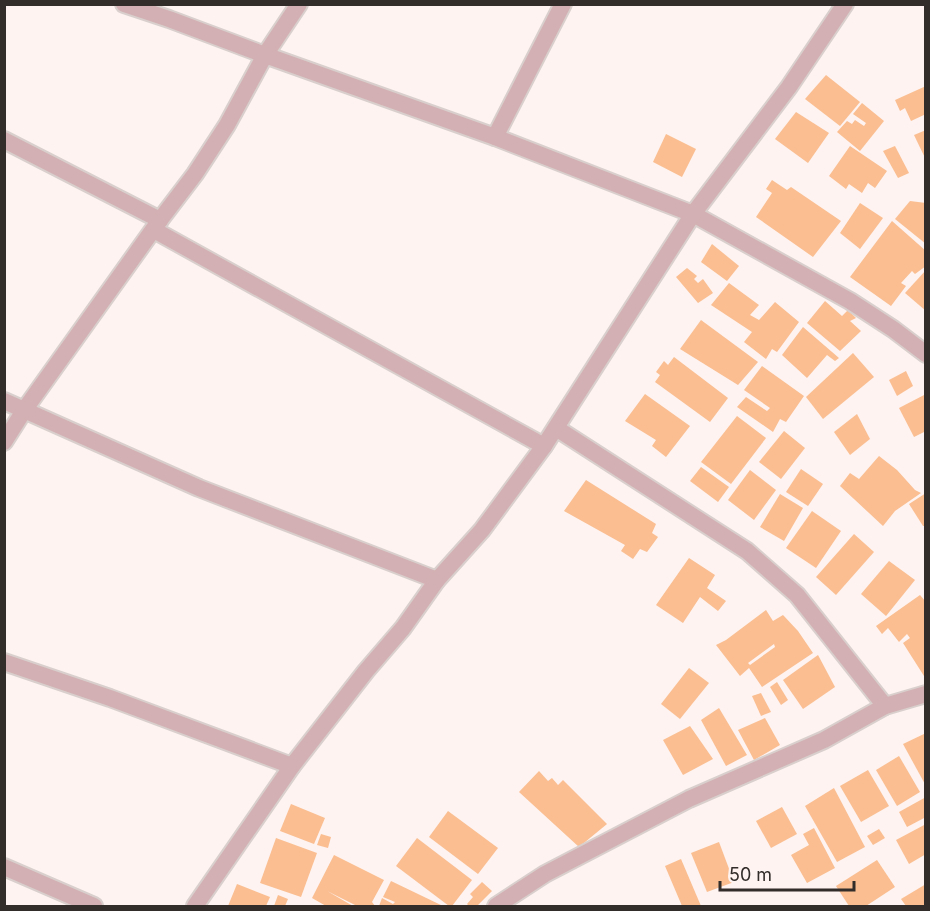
<svg xmlns="http://www.w3.org/2000/svg" width="930" height="911" font-family="Inter,sans-serif">
	<style>
		.building { fill: #fabe91; fill-rule: evenodd }
		.lines { fill: none; stroke-linecap: round; stroke-linejoin: round }
		.street-casing { stroke: #d9cfcc; stroke-width: 20 }
		.street { stroke: #d3b0b3; stroke-width: 16 }
	</style>
	<rect width="100%" height="100%" fill="#fef3f0"/>
	<!-- building -->
	<g class="building">
		<polygon points="826,75 860,102 840,126 805,99"/>
		<polygon points="926,86 926,114 911,121 905,108 900,111 895,100"/>
		<polygon points="862,103 884,121 860,151 837,132 847,121 852,124 855,120 864,126 866,123 853,114"/>
		<polygon points="796,112 829,133 808,163 775,139"/>
		<polygon points="926,130 926,160 914,135"/>
		<polygon points="666,134 696,149 682,177 653,162"/>
		<polygon points="850,146 887,171 875,188 868,183 862,193 849,184 846,189 829,176"/>
		<polygon points="895,146 909,173 898,178 883,151"/>
		<polygon points="772,180 787,190 791,187 841,221 813,257 756,217 772,193 766,189"/>
		<polygon points="910,201 926,203 926,244 895,219"/>
		<polygon points="860,203 883,218 860,249 840,233"/>
		<polygon points="892,221 926,251 926,266 915,274 912,271 901,283 906,286 891,306 850,277"/>
		<polygon points="712,244 739,266 727,281 701,262"/>
		<polygon points="687,268 697,276 694,279 698,283 703,279 713,293 698,303 676,277"/>
		<polygon points="926,270 926,311 905,293"/>
		<polygon points="729,283 759,305 750,315 759,320 775,302 799,322 777,352 772,349 766,359 744,342 752,332 711,305"/>
		<polygon points="825,301 842,316 848,310 856,318 850,321 861,331 840,351 807,323"/>
		<polygon points="701,320 758,362 738,385 680,349"/>
		<polygon points="803,327 839,358 835,361 827,355 807,378 782,355"/>
		<polygon points="853,353 874,377 823,419 806,397"/>
		<polygon points="674,357 728,398 710,422 655,382 660,375 656,372 664,361 668,365"/>
		<polygon points="762,366 804,396 786,422 780,419 773,432 737,407 746,397 767,411 770,408 744,390"/>
		<polygon points="906,371 913,386 897,396 889,380"/>
		<polygon points="645,394 690,426 666,457 652,446 656,440 625,421"/>
		<polygon points="926,394 926,431 914,437 899,408"/>
		<polygon points="857,414 870,439 850,455 834,432"/>
		<polygon points="737,416 766,438 731,484 701,462"/>
		<polygon points="784,431 805,448 781,479 759,462"/>
		<polygon points="879,456 897,470 915,490 921,493 895,511 883,526 840,486 850,473 859,479"/>
		<polygon points="701,467 729,487 718,502 690,481"/>
		<polygon points="801,469 823,484 808,506 786,492"/>
		<polygon points="750,470 776,490 754,520 728,500"/>
		<polygon points="586,480 656,524 652,533 658,537 647,552 640,549 633,559 621,551 625,545 564,511"/>
		<polygon points="926,493 926,526 923,526 909,504"/>
		<polygon points="780,494 803,508 784,541 760,527"/>
		<polygon points="812,511 841,531 816,568 786,548"/>
		<polygon points="854,534 874,552 836,595 816,577"/>
		<polygon points="689,558 715,575 707,588 726,601 718,611 700,597 683,623 656,605"/>
		<polygon points="889,561 915,580 886,616 861,594"/>
		<polygon points="920,595 926,602 926,675 924,676 903,643 910,638 907,634 899,642 888,628 882,634 876,626"/>
		<path d="M 766,610 L 773,621 L 783,615 L 798,631 L 813,653 L 762,687 L 749,668 L 740,676 L 716,645 L 726,640 ZM 774,644 L 775,647 L 750,665 L 748,663 Z"/>
		<polygon points="818,655 835,687 803,709 783,680"/>
		<polygon points="689,668 709,683 680,719 661,704"/>
		<polygon points="777,682 788,700 781,705 770,687"/>
		<polygon points="761,693 771,712 761,716 752,696"/>
		<polygon points="719,708 747,755 726,766 701,720"/>
		<polygon points="765,718 780,745 754,760 738,730"/>
		<polygon points="690,726 713,759 683,775 663,740"/>
		<polygon points="926,733 926,786 903,744"/>
		<polygon points="899,756 920,792 897,806 876,770"/>
		<polygon points="868,770 889,806 861,822 840,786"/>
		<polygon points="539,771 548,781 552,778 558,785 563,780 607,824 579,847 519,792"/>
		<polygon points="834,788 865,847 837,862 805,806"/>
		<polygon points="926,797 926,817 907,827 899,812"/>
		<polygon points="291,804 325,818 314,844 280,831"/>
		<polygon points="782,807 797,834 771,848 756,821"/>
		<polygon points="448,811 498,848 478,874 429,837"/>
		<polygon points="926,824 926,854 909,864 896,840"/>
		<polygon points="814,828 835,868 807,883 791,855 809,845 803,834"/>
		<polygon points="879,829 885,838 873,845 867,836"/>
		<polygon points="321,834 331,837 328,848 317,845"/>
		<polygon points="276,838 317,853 301,897 260,883"/>
		<polygon points="417,838 472,880 452,906 449,906 396,866"/>
		<polygon points="719,842 734,882 707,892 691,853"/>
		<polygon points="334,855 384,880 372,902 375,906 357,906 327,891 353,906 326,906 312,898"/>
		<polygon points="681,859 701,906 682,906 665,866"/>
		<polygon points="877,860 895,887 866,906 849,906 836,886"/>
		<polygon points="391,881 443,906 379,906 382,898 393,904 395,902 383,897"/>
		<polygon points="482,882 492,891 477,906 469,906 467,904 473,897 470,894"/>
		<polygon points="237,884 270,897 266,906 228,906"/>
		<polygon points="926,884 926,906 906,906 901,899"/>
		<polygon points="278,895 288,899 285,906 274,906"/>
	</g>
	<g class="lines">
		<!-- street casing -->
		<g class="street-casing">
			<g id="street">
				<polyline points="124,4 169,19 265,55 299,4"/>
				<polyline points="495,137 563,4"/>
				<polyline points="4,140 160,220 25,409 4,442"/>
				<polyline points="160,220 195,174 227,125 265,55 495,137 693,214 850,301 893,329 926,354"/>
				<polyline points="154,230 544,446"/>
				<polyline points="4,401 199,488 437,580"/>
				<polyline points="556,428 747,551 797,595 885,706"/>
				<polyline points="4,662 110,698 292,766"/>
				<polyline points="4,867 94,906"/>
				<polyline points="195,906 292,766 366,671 403,628 437,580 482,530 544,446 693,214 789,87 845,4"/>
				<polyline points="496,906 545,874 689,799 824,740 885,706 926,694"/>
			</g>
		</g>
		<!-- street -->
		<use href="#street" class="street"/>
	</g>
	<!-- border -->
	<rect width="930" height="911" fill="none" stroke="#322c2a" stroke-width="12"/>
	<!-- scale -->
	<path d="M720 881v9h134v-9" fill="none" stroke="#322c2a" stroke-width="3"/>
	<text x="729" y="881" font-size="18" fill="#322c2a" stroke="#fef3f0" stroke-width="4.5" paint-order="stroke">50 m</text>
</svg>
